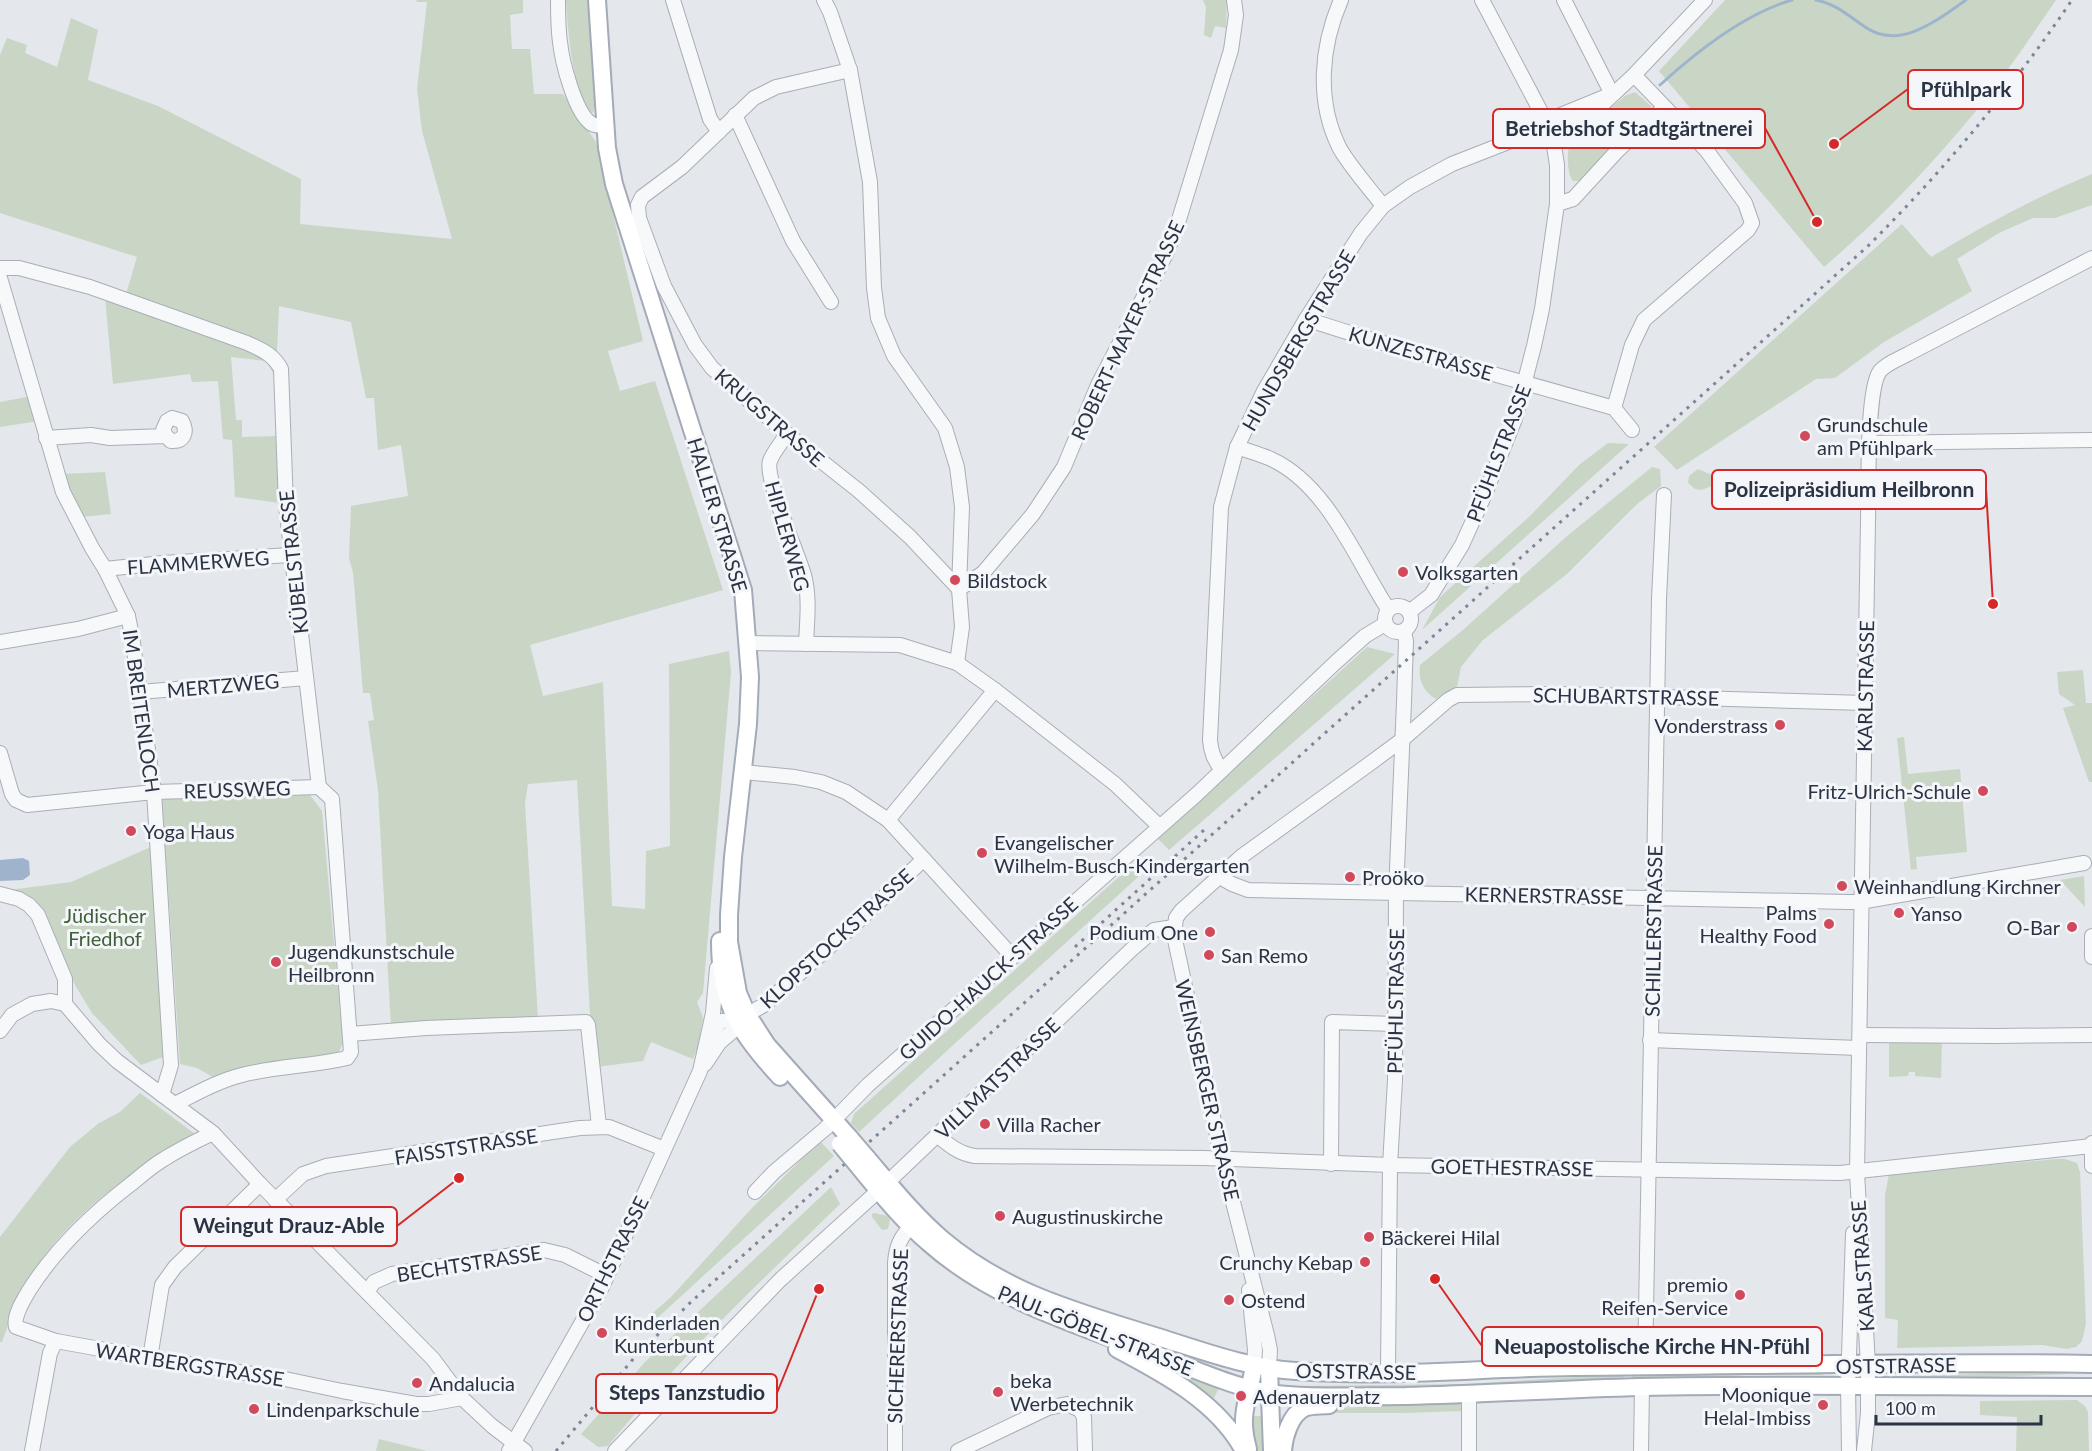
<svg xmlns="http://www.w3.org/2000/svg" width="2092" height="1451" font-family="Lato,sans-serif">
	<style>
		.green { fill: #c9d6c5 }
		.water { fill: #9fb4cc }
		.lines { fill: none; stroke-linecap: round; stroke-linejoin: round }
		.stream { stroke: #9fb4cc; stroke-width: 3 }
		.minor-casing { stroke: #a9aeb7; stroke-width: 16 }
		.major-casing { stroke: #a3abb8; stroke-width: 20 }
		.minor { stroke: #f7f8fa; stroke-width: 14 }
		.major { stroke: #fff; stroke-width: 16 }
		.rail { stroke: #7d8696; stroke-width: 3; stroke-dasharray: 3 6; stroke-linecap: butt }
		.major-bridge-casing { stroke: #a3abb8; stroke-width: 20; stroke-linecap: butt }
		.major-bridge { stroke: #fff; stroke-width: 16 }
		.poi-dot { fill: #d1495b; stroke: #f4f6f9; stroke-width: 2 }
		.labels { text-anchor: middle; dominant-baseline: central; stroke-width: 6; stroke-linejoin: round; paint-order: stroke }
		.street-label { font-size: 20px; fill: #2b3445; stroke: #f4f6f9 }
		.poi-label { font-size: 20px; fill: #2b3445; stroke: #f4f6f9; text-anchor: start }
		.park-label { font-size: 20px; fill: #3f6138; stroke: #f4f6f9 }
		.leader { fill: none; stroke: #d62828; stroke-width: 2 }
		.callout-dot { fill: #d62828; stroke: #f4f6f9; stroke-width: 2 }
		.callout { fill: #f4f6f9; stroke: #d62828; stroke-width: 2 }
		.callout-label { font-size: 21px; text-anchor: middle; font-weight: bold; fill: #2b3445 }
	</style>
	<rect width="100%" height="100%" fill="#e4e7ec"/>
	<!-- green -->
	<g class="green">
		<polygon points="417,0 523,0 523,13 510,15 512,49 530,49 534,94 563,94 596,142 643,341 608,351 620,391 655,381 723,590 530,645 543,696 603,682 612,906 645,909 646,851 670,846 669,664 729,651 731,672 703,993 697,1002 703,1018 698,1047 693,1059 651,1042 643,1061 596,1067 590,1015 577,780 528,784 525,803 526,820 538,1018 391,1027 378,790 368,721 374,720 370,693 363,693 353,572 349,558 351,506 408,496 401,445 378,450 374,398 366,398 351,322 279,306 277,351 126,294 137,257 0,213 0,55 7,38 27,45 25,53 57,67 71,18 98,30 88,80 158,106 301,179 300,224 452,239 422,131 417,89 427,2 416,2"/>
		<path d="M 566,0 L 588,0 L 595,105 L 593,113 C 573,104 567,22 566,0 Z"/>
		<polygon points="1203,0 1227,0 1226,28 1215,26 1211,38 1204,35 1206,7"/>
		<path d="M 1725,0 L 2056,0 C 2030,38 2004,77 1975,112 C 1929,168 1879,220 1824,267 L 1659,71 Z"/>
		<path d="M 1635,92 L 1651,106 L 1652,109 L 1581,181 L 1573,181 C 1566,172 1567,148 1571,137 L 1590,125 L 1625,96 Z"/>
		<path d="M 2092,174 L 2092,205 L 2055,218 L 2033,218 L 1999,233 L 1957,259 L 1972,291 L 1884,342 L 1835,378 L 1816,379 L 1677,470 L 1654,447 L 1902,224 L 1931,257 C 1983,226 2036,197 2092,174 Z"/>
		<polygon points="105,297 257,350 276,368 275,376 266,361 231,357 236,420 242,420 242,437 277,436 280,503 235,497 232,440 223,439 218,381 192,382 190,374 113,384"/>
		<polygon points="32,396 39,421 0,427 0,402"/>
		<polygon points="1608,443 1629,444 1422,630 1440,597 1530,516 1579,465"/>
		<path d="M 1652,467 L 1660,469 L 1661,486 L 1637,504 L 1567,574 L 1483,640 L 1461,667 L 1457,687 L 1436,699 C 1423,691 1418,680 1420,665 L 1464,629 L 1566,537 Z"/>
		<polygon points="1698,469 1712,475 1712,486 1701,490 1695,489 1688,483 1689,476"/>
		<polygon points="105,472 111,514 81,517 63,474"/>
		<polygon points="1367,647 1395,654 1169,850 1157,838"/>
		<polygon points="2083,670 2086,703 2092,703 2092,782 2089,782 2063,708 2075,705 2059,694 2057,672"/>
		<polygon points="1904,737 1908,774 1960,769 1967,852 1916,857 1917,869 1911,870 1897,738"/>
		<polygon points="310,795 322,811 343,1043 337,1056 216,1079 197,1068 180,1064 162,798"/>
		<polygon points="153,846 163,1057 141,1065 92,1013 75,985 43,916 27,896 9,890 71,882"/>
		<polygon points="1140,858 1148,868 951,1047 859,1132 851,1123 854,1114"/>
		<polygon points="2084,876 2085,907 2060,880"/>
		<polygon points="1942,1039 1941,1078 1915,1076 1915,1072 1909,1072 1908,1076 1889,1077 1889,1041"/>
		<path d="M 140,1093 L 195,1134 C 135,1170 77,1208 37,1266 C 21,1289 11,1317 2,1342 L 0,1342 L 0,1237 L 70,1147 L 99,1123 L 120,1112 Z"/>
		<polygon points="820,1141 834,1156 653,1322 648,1317 671,1297 752,1208"/>
		<polygon points="2057,1159 2065,1159 2077,1163 2080,1172 2086,1324 2082,1341 2076,1347 2067,1349 2042,1345 1897,1348 1898,1320 1885,1318 1885,1195 1889,1174"/>
		<path d="M 831,1187 L 840,1204 C 760,1282 678,1359 608,1446 L 598,1447 L 581,1434 L 645,1362 Z"/>
		<polygon points="874,1213 888,1216 890,1220 888,1229 882,1230 872,1217 872,1214"/>
		<polygon points="1174,1369 1220,1386 1213,1400 1174,1371"/>
		<path d="M 2067,1370 L 2068,1374 L 1895,1381 L 1896,1376 C 1953,1376 2010,1371 2067,1370 Z"/>
		<polygon points="1823,1372 1823,1375 1748,1375 1632,1381 1632,1373"/>
		<polygon points="1624,1374 1624,1381 1399,1389 1300,1390 1300,1386 1467,1384"/>
		<polygon points="2077,1400 2085,1406 2088,1412 2089,1451 2016,1451 2017,1417 1980,1415 1980,1401"/>
		<polygon points="1456,1402 1464,1407 1462,1411 1404,1413 1321,1413 1320,1409"/>
		<polygon points="1253,1416 1262,1416 1262,1451 1256,1451 1251,1424"/>
		<polygon points="379,1439 427,1451 376,1451"/>
	</g>
	<!-- water -->
	<polygon class="water" points="23,858 29,861 30,875 23,880 0,881 0,860"/>
	<g class="lines">
		<!-- stream -->
		<g class="stream">
			<path d="M 1816,0 C 1836,4 1849,16 1865,27 C 1900,51 1937,20 1966,0"/>
			<path d="M 1660,85 C 1696,52 1744,14 1792,0"/>
		</g>
		<!-- minor casing -->
		<g class="minor-casing">
			<g id="minor">
				<path d="M 558,0 C 558,14 558,28 560,42 C 562,61 575,114 592,124 C 596,126 601,126 605,126"/>
				<polyline points="673,0 710,119 719,132"/>
				<polyline points="824,0 830,12 850,70 870,182 874,288 878,318 894,356 945,428 957,467 962,507 959,589 962,627 957,663"/>
				<path d="M 1341,0 C 1321,46 1316,100 1339,147 C 1348,164 1370,189 1383,206"/>
				<polyline points="1564,0 1612,94"/>
				<polyline points="850,70 776,87 754,98 682,167 642,197 638,205 639,218 664,286 695,345 712,368 787,434 859,491 910,537 959,589"/>
				<polyline points="735,115 793,241 831,302"/>
				<polyline points="1544,134 1567,128 1589,117 1634,75 1705,0"/>
				<polyline points="1557,204 1573,199 1618,150 1664,108"/>
				<path d="M 0,268 L 19,268 L 90,287 L 247,343 C 262,350 273,354 281,369 L 286,506 L 319,787 L 332,799 L 351,1052 L 347,1058 C 313,1066 276,1066 242,1075 C 218,1081 197,1093 175,1104"/>
				<polyline points="0,278 63,492 92,548 105,569 128,616 132,636 154,792 171,1065 162,1095"/>
				<polyline points="1306,319 1369,339 1614,408 1632,430"/>
				<polyline points="1614,408 1632,345 1644,320 1748,230 1752,223 1745,203 1707,151 1634,75"/>
				<path d="M 787,434 C 782,442 773,452 770,461 C 764,478 798,553 804,575 C 810,597 807,621 806,644"/>
				<path d="M 46,438 L 91,435 L 110,438 L 166,436 L 171,441 C 184,442 188,432 182,421 L 172,418 L 167,421 L 163,430 L 166,436"/>
				<polyline points="1870,443 2092,440"/>
				<path d="M 1237,447 C 1248,451 1260,454 1271,459 C 1328,485 1356,560 1388,609"/>
				<polyline points="105,569 163,563 290,555"/>
				<polyline points="959,589 983,573 1033,514 1064,467 1098,385 1166,254 1177,226 1231,50 1236,15 1234,0"/>
				<circle cx="1398" cy="619" r="13"/>
				<polyline points="1409,612 1431,595 1462,545 1485,494 1515,419 1534,346 1542,309 1557,204 1557,165 1552,133 1482,0"/>
				<polyline points="0,642 78,629 128,616"/>
				<polyline points="748,643 900,645 957,663 995,690 1115,784 1159,826"/>
				<polyline points="140,692 306,678"/>
				<polyline points="0,753 12,794 16,800 27,805 154,792 319,787"/>
				<path d="M 1222,770 C 1214,760 1211,752 1210,740 L 1221,507 L 1237,447 L 1264,391 L 1306,319 L 1361,233 L 1383,206 L 1410,187 L 1452,164 L 1516,139 L 1546,121 L 1612,94"/>
				<polyline points="743,772 795,777 821,782 846,792 888,820 1012,956"/>
				<polyline points="888,820 995,690"/>
				<polyline points="1220,877 1232,884 1248,890 1848,902 1860,902 2084,863"/>
				<polyline points="0,894 19,899 29,905 38,915 65,979 65,1004"/>
				<polyline points="2092,936 2092,957"/>
				<polyline points="0,1031 12,1015 32,1004 51,1001 65,1004 99,1044 117,1061 213,1133 260,1184 433,1359 462,1398 492,1426 525,1451"/>
				<polyline points="350,1034 426,1028 586,1022 588,1025 599,1126"/>
				<polyline points="710,1034 722,1021 737,1020 764,1005 865,915 924,859"/>
				<polyline points="1860,1035 1996,1036 2092,1035"/>
				<polyline points="1650,1040 1859,1048"/>
				<polyline points="705,1064 719,1043 734,1030 737,1020"/>
				<path d="M 213,1133 C 196,1141 180,1149 164,1159 C 152,1166 142,1175 131,1184 C 92,1214 57,1247 30,1289 C 24,1299 13,1316 16,1327 L 56,1341 L 150,1358 L 285,1379 L 342,1391 L 416,1404 L 429,1404 L 462,1398"/>
				<path d="M 937,1135 C 949,1145 959,1154 975,1156 L 1204,1158 L 1390,1165 L 1840,1173 L 2092,1146"/>
				<polyline points="2092,1143 2092,1166"/>
				<polyline points="1331,1164 1332,1022 1395,1024"/>
				<polyline points="755,1192 774,1172 826,1128 868,1085 1197,794 1336,662 1365,636 1385,624"/>
				<polyline points="275,1200 303,1174 326,1166 580,1128 609,1127 664,1149"/>
				<polyline points="1249,1290 1255,1350 1254,1365"/>
				<polyline points="367,1292 374,1282 392,1274 544,1250 565,1255 607,1276"/>
				<polyline points="150,1358 162,1285 175,1267 260,1184"/>
				<polyline points="1645,1366 1659,599 1664,495"/>
				<polyline points="1269,1368 1270,1350 1267,1335 1222,1159 1174,935 1176,918 1181,911 1242,856 1372,762 1403,739 1448,700 1457,695 1561,694 1865,703"/>
				<polyline points="1388,1372 1390,1165 1395,1080 1396,893 1404,702 1406,641 1404,631"/>
				<polyline points="32,1451 50,1353 56,1341"/>
				<polyline points="509,1451 602,1287 700,1071 713,1013 717,968"/>
				<polyline points="615,1451 780,1280 888,1182 1132,949 1154,930 1174,927"/>
				<path d="M 895,1451 L 895,1263 C 896,1247 900,1238 911,1226"/>
				<polyline points="958,1451 1048,1408 1067,1404 1080,1410 1084,1417 1085,1451"/>
				<polyline points="1469,1451 1469,1394"/>
				<polyline points="1641,1451 1642,1387"/>
				<polyline points="1849,1451 1848,1386 1853,1233"/>
				<path d="M 1864,1451 L 1868,1413 L 1868,1365 L 1857,1173 L 1868,520 C 1869,492 1866,389 1880,371 C 1887,363 1899,359 1908,354 L 2092,258"/>
			</g>
		</g>
		<!-- major casing -->
		<g class="major-casing">
			<g id="major">
				<polyline points="597,0 607,148 614,184 743,590 750,677 748,724 733,857 729,915 729,942 738,993 747,1014 767,1045 849,1137"/>
				<path d="M 720,941 C 720,1003 739,1033 780,1077"/>
				<path d="M 867,1158 C 891,1186 914,1215 942,1239 C 1007,1294 1079,1312 1158,1337 C 1203,1351 1248,1368 1296,1371 C 1388,1378 1482,1368 1574,1367 C 1747,1366 1920,1361 2092,1364"/>
				<path d="M 859,1167 C 881,1194 904,1222 930,1244 C 995,1301 1078,1325 1157,1355 C 1200,1371 1242,1392 1288,1395 C 1327,1398 1367,1396 1406,1396 C 1484,1394 1563,1389 1641,1387 C 1791,1384 1942,1387 2092,1387"/>
				<path d="M 1117,1349 C 1164,1374 1218,1402 1244,1451"/>
				<polyline points="1269,1368 1272,1451"/>
				<path d="M 1248,1449 C 1238,1413 1249,1400 1254,1365"/>
				<path d="M 1283,1451 C 1284,1437 1290,1415 1304,1408 C 1311,1405 1321,1406 1329,1405"/>
			</g>
		</g>
		<!-- minor -->
		<use href="#minor" class="minor"/>
		<!-- major -->
		<use href="#major" class="major"/>
		<!-- rail -->
		<g class="rail">
			<polyline points="1075,947 1204,830"/>
			<path d="M 556,1451 L 634,1358 L 692,1301 L 1867,247 C 1945,169 2010,91 2072,0"/>
		</g>
		<!-- major-bridge casing -->
		<g class="major-bridge-casing">
			<g id="major-bridge">
				<polyline points="849,1137 867,1158"/>
				<polyline points="840,1144 859,1167"/>
			</g>
		</g>
		<!-- major-bridge -->
		<use href="#major-bridge" class="major-bridge"/>
	</g>
	<!-- markers -->
	<g class="poi-dot">
		<circle cx="1805" cy="436" r="6"/>
		<circle cx="1403" cy="572" r="6"/>
		<circle cx="955" cy="580" r="6"/>
		<circle cx="1780" cy="725" r="6"/>
		<circle cx="1983" cy="791" r="6"/>
		<circle cx="131" cy="831" r="6"/>
		<circle cx="982" cy="853" r="6"/>
		<circle cx="1350" cy="877" r="6"/>
		<circle cx="1842" cy="886" r="6"/>
		<circle cx="1899" cy="913" r="6"/>
		<circle cx="1829" cy="924" r="6"/>
		<circle cx="2072" cy="927" r="6"/>
		<circle cx="1210" cy="932" r="6"/>
		<circle cx="1209" cy="955" r="6"/>
		<circle cx="276" cy="962" r="6"/>
		<circle cx="985" cy="1124" r="6"/>
		<circle cx="1000" cy="1216" r="6"/>
		<circle cx="1369" cy="1237" r="6"/>
		<circle cx="1365" cy="1262" r="6"/>
		<circle cx="1740" cy="1295" r="6"/>
		<circle cx="1229" cy="1300" r="6"/>
		<circle cx="602" cy="1333" r="6"/>
		<circle cx="417" cy="1383" r="6"/>
		<circle cx="998" cy="1392" r="6"/>
		<circle cx="1241" cy="1396" r="6"/>
		<circle cx="1823" cy="1405" r="6"/>
		<circle cx="254" cy="1409" r="6"/>
	</g>
	<g class="labels">
		<!-- street labels -->
		<g class="street-label">
			<text transform="translate(1127 330) rotate(-65)">ROBERT-MAYER-STRASSE</text>
			<text transform="translate(1298 340) rotate(-60)">HUNDSBERGSTRASSE</text>
			<text transform="translate(1421 353) rotate(16)">KUNZESTRASSE</text>
			<text transform="translate(770 417) rotate(41)">KRUGSTRASSE</text>
			<text transform="translate(1498 453) rotate(-69)">PFÜHLSTRASSE</text>
			<text transform="translate(718 515) rotate(73)">HALLER STRASSE</text>
			<text transform="translate(788 536) rotate(74)">HIPLERWEG</text>
			<text transform="translate(198 562) rotate(-4)">FLAMMERWEG</text>
			<text transform="translate(293 562) rotate(-96)">KÜBELSTRASSE</text>
			<text transform="translate(223 685) rotate(-5)">MERTZWEG</text>
			<text transform="translate(1865 686) rotate(-89)">KARLSTRASSE</text>
			<text transform="translate(1626 696) rotate(1)">SCHUBARTSTRASSE</text>
			<text transform="translate(142 711) rotate(82)">IM BREITENLOCH</text>
			<text transform="translate(237 789) rotate(-2)">REUSSWEG</text>
			<text transform="translate(1544 895) rotate(1)">KERNERSTRASSE</text>
			<text transform="translate(1653 931) rotate(-89)">SCHILLERSTRASSE</text>
			<text transform="translate(836 938) rotate(-42)">KLOPSTOCKSTRASSE</text>
			<text transform="translate(988 978) rotate(-42)">GUIDO-HAUCK-STRASSE</text>
			<text transform="translate(1395 1001) rotate(-89)">PFÜHLSTRASSE</text>
			<text transform="translate(997 1078) rotate(-44)">VILLMATSTRASSE</text>
			<text transform="translate(1208 1090) rotate(77)">WEINSBERGER STRASSE</text>
			<text transform="translate(466 1146) rotate(-9)">FAISSTSTRASSE</text>
			<text transform="translate(1512 1167) rotate(1)">GOETHESTRASSE</text>
			<text transform="translate(612 1259) rotate(-64)">ORTHSTRASSE</text>
			<text transform="translate(469 1263) rotate(-9)">BECHTSTRASSE</text>
			<text transform="translate(1862 1266) rotate(-94)">KARLSTRASSE</text>
			<text transform="translate(1096 1330) rotate(22)">PAUL-GÖBEL-STRASSE</text>
			<text transform="translate(897 1336) rotate(-88)">SICHERERSTRASSE</text>
			<text transform="translate(190 1364) rotate(9)">WARTBERGSTRASSE</text>
			<text transform="translate(1896 1365) rotate(-1)">OSTSTRASSE</text>
			<text transform="translate(1356 1371) rotate(1)">OSTSTRASSE</text>
		</g>
		<!-- poi labels -->
		<g class="poi-label">
			<text x="1817" y="424">Grundschule<tspan x="1817" dy="23">am Pfühlpark</tspan></text>
			<text x="1415" y="572">Volksgarten</text>
			<text x="967" y="580">Bildstock</text>
			<text x="1768" y="725" text-anchor="end">Vonderstrass</text>
			<text x="1971" y="791" text-anchor="end">Fritz-Ulrich-Schule</text>
			<text x="143" y="831">Yoga Haus</text>
			<text x="994" y="842">Evangelischer<tspan x="994" dy="23">Wilhelm-Busch-Kindergarten</tspan></text>
			<text x="1362" y="877">Proöko</text>
			<text x="1854" y="886">Weinhandlung Kirchner</text>
			<text x="1817" y="912" text-anchor="end">Palms<tspan x="1817" dy="23">Healthy Food</tspan></text>
			<text x="1911" y="913">Yanso</text>
			<text x="2060" y="927" text-anchor="end">O-Bar</text>
			<text x="1198" y="932" text-anchor="end">Podium One</text>
			<text x="288" y="951">Jugendkunstschule<tspan x="288" dy="23">Heilbronn</tspan></text>
			<text x="1221" y="955">San Remo</text>
			<text x="997" y="1124">Villa Racher</text>
			<text x="1012" y="1216">Augustinuskirche</text>
			<text x="1381" y="1237">Bäckerei Hilal</text>
			<text x="1353" y="1262" text-anchor="end">Crunchy Kebap</text>
			<text x="1728" y="1284" text-anchor="end">premio<tspan x="1728" dy="23">Reifen-Service</tspan></text>
			<text x="1241" y="1300">Ostend</text>
			<text x="614" y="1322">Kinderladen<tspan x="614" dy="23">Kunterbunt</tspan></text>
			<text x="1010" y="1380">beka<tspan x="1010" dy="23">Werbetechnik</tspan></text>
			<text x="429" y="1383">Andalucia</text>
			<text x="1811" y="1394" text-anchor="end">Moonique<tspan x="1811" dy="23">Helal-Imbiss</tspan></text>
			<text x="1253" y="1396">Adenauerplatz</text>
			<text x="266" y="1409">Lindenparkschule</text>
		</g>
		<!-- park labels -->
		<g class="park-label">
			<text x="105" y="915">Jüdischer<tspan x="105" dy="23">Friedhof</tspan></text>
		</g>
	</g>
	<!-- callouts -->
	<path class="leader" d="M1834 144L1908 89M1817 222L1765 128M1993 604L1986 489M459 1178L397 1226M1435 1279L1482 1346M819 1289L777 1393"/>
	<g class="callout-dot">
		<circle cx="1834" cy="144" r="6"/>
		<circle cx="1817" cy="222" r="6"/>
		<circle cx="1993" cy="604" r="6"/>
		<circle cx="459" cy="1178" r="6"/>
		<circle cx="1435" cy="1279" r="6"/>
		<circle cx="819" cy="1289" r="6"/>
	</g>
	<g class="callout">
		<rect x="1908" y="70" width="115" height="39" rx="6"/>
		<rect x="1493" y="109" width="272" height="39" rx="6"/>
		<rect x="1712" y="470" width="274" height="39" rx="6"/>
		<rect x="181" y="1207" width="216" height="39" rx="6"/>
		<rect x="1482" y="1327" width="340" height="39" rx="6"/>
		<rect x="596" y="1374" width="181" height="39" rx="6"/>
	</g>
	<g class="callout-label">
		<text x="1966" y="97">Pfühlpark</text>
		<text x="1629" y="136">Betriebshof Stadtgärtnerei</text>
		<text x="1849" y="497">Polizeipräsidium Heilbronn</text>
		<text x="289" y="1233">Weingut Drauz-Able</text>
		<text x="1652" y="1354">Neuapostolische Kirche HN-Pfühl</text>
		<text x="687" y="1400">Steps Tanzstudio</text>
	</g>
	<!-- scale -->
	<path d="M1876 1415v9h165v-9" fill="none" stroke="#2b3445" stroke-width="3"/>
	<text x="1885" y="1415" font-size="18" fill="#2b3445" stroke="#f4f6f9" stroke-width="4.5" paint-order="stroke">100 m</text>
</svg>
